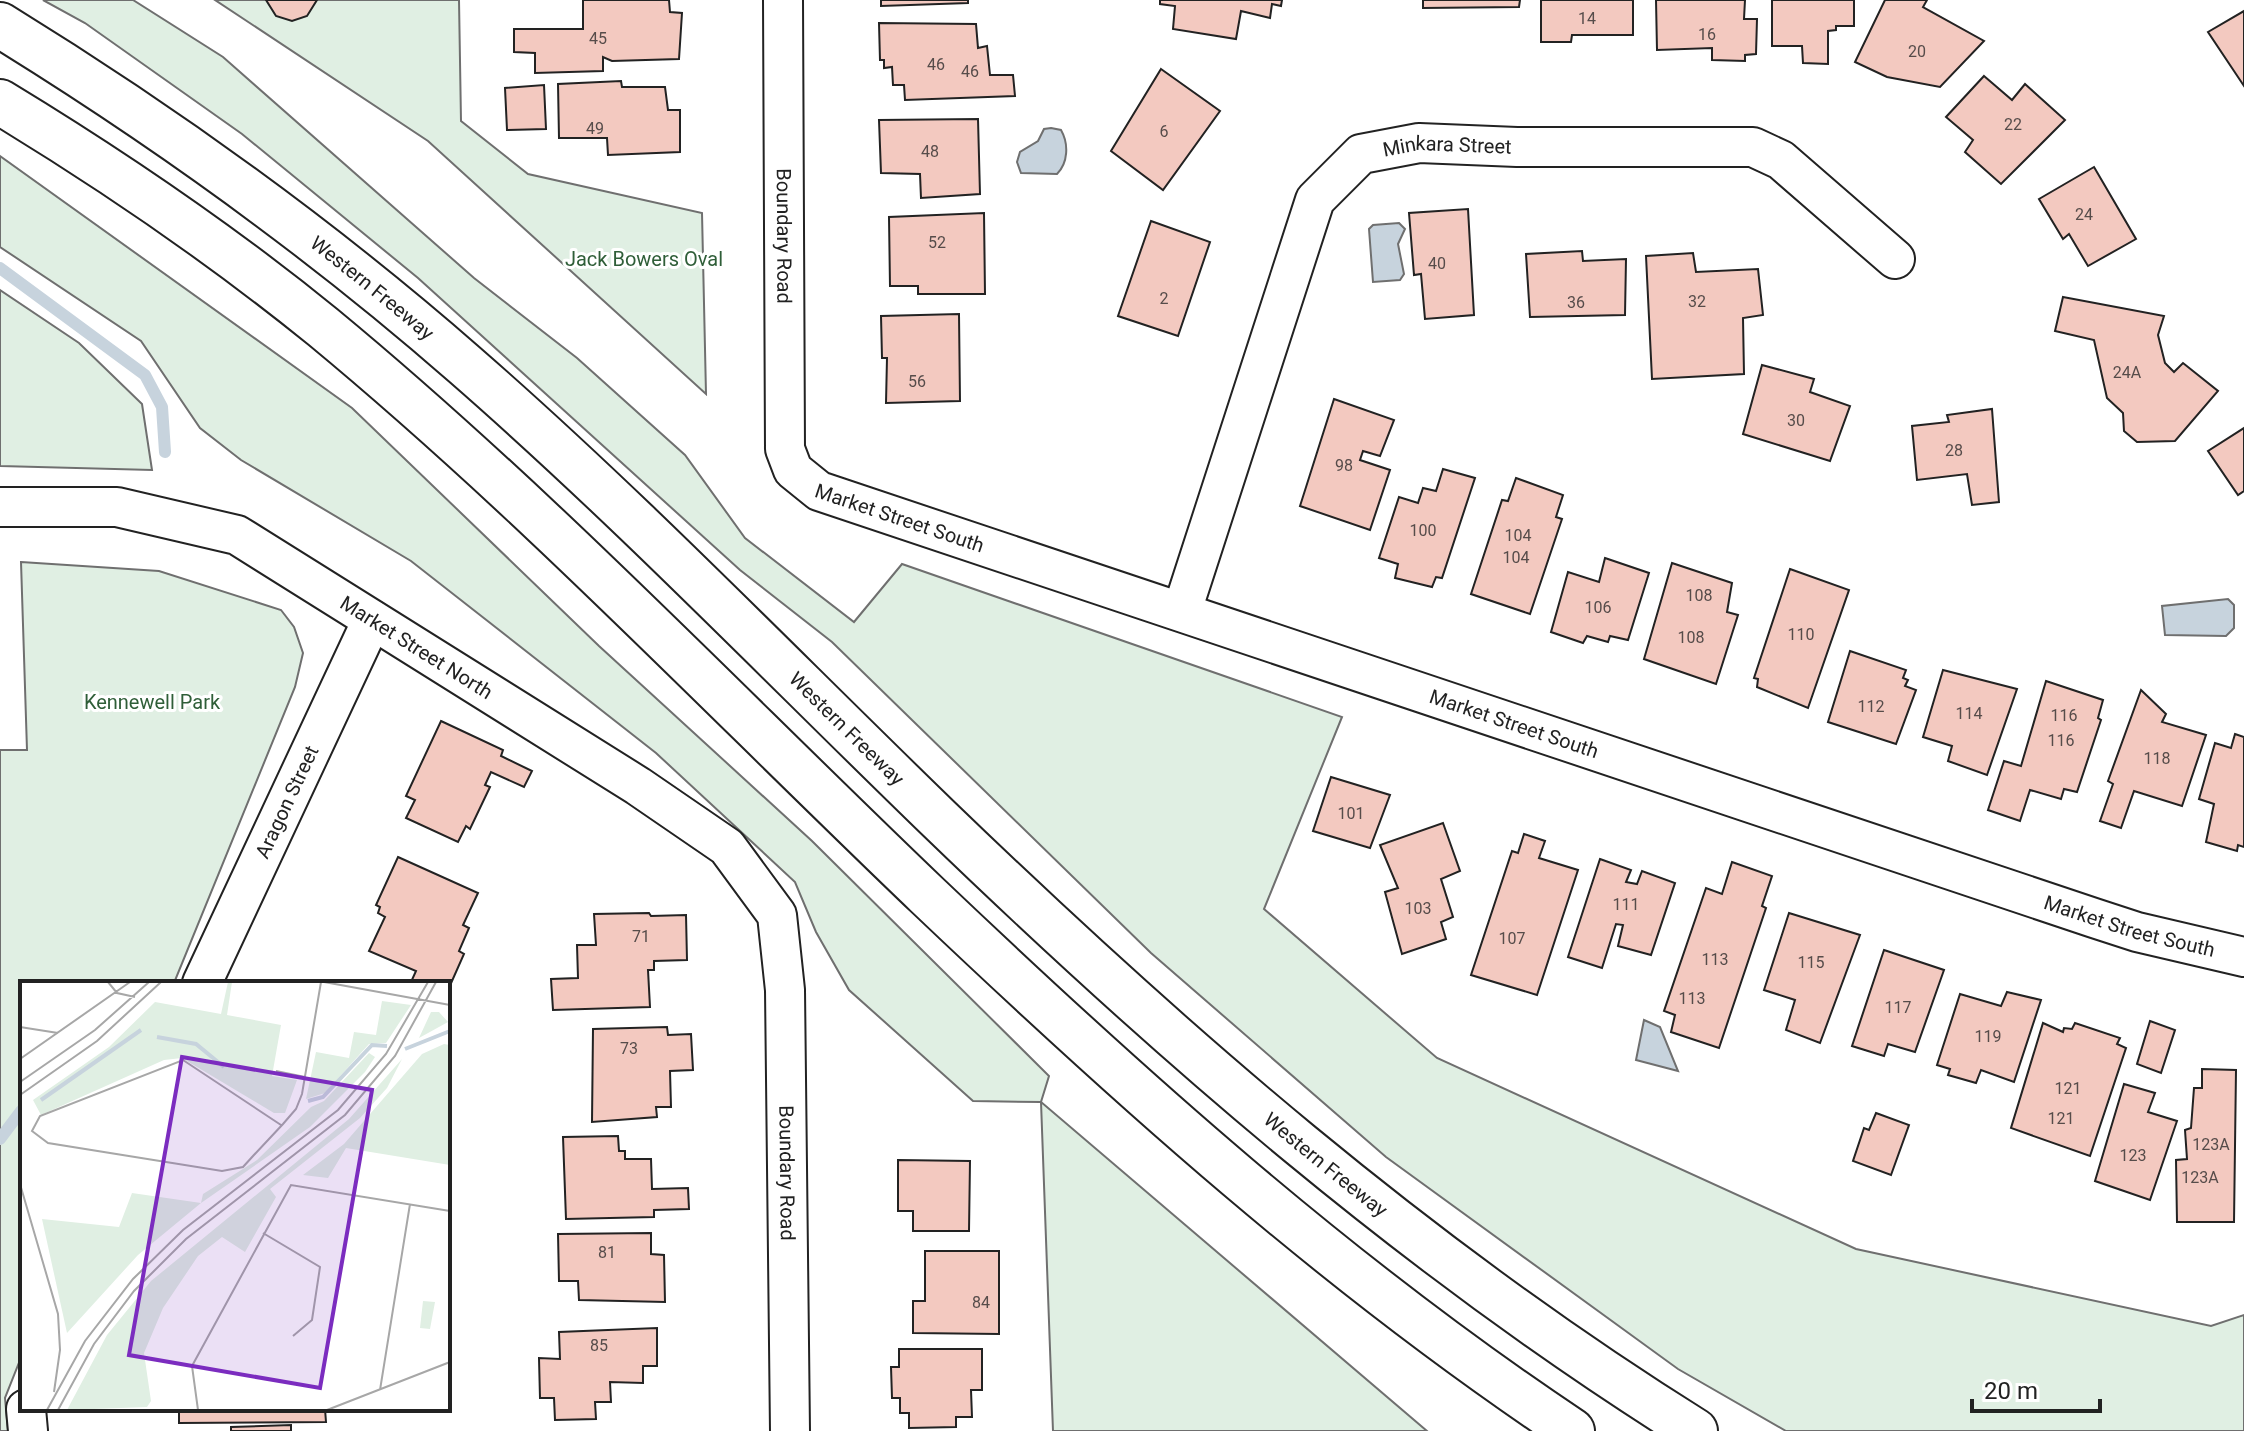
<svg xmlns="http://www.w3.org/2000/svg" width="2244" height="1431" font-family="Roboto,sans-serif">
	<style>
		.green { fill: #e0efe3; stroke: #6f6f6f; stroke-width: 2 }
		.water { fill: #c7d3dd; stroke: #6f6f6f; stroke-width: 2 }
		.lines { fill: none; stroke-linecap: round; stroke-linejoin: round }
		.stream { stroke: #c7d3dd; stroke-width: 12 }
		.building { fill: #f3c9c0; stroke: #222; stroke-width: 2 }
		.minor-casing { stroke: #222; stroke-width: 42 }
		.motorway-casing { stroke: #222; stroke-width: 48 }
		.minor { stroke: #fff; stroke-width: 38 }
		.motorway { stroke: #fff; stroke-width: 44 }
		.labels { text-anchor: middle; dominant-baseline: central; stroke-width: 6; stroke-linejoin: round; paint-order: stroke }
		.number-label { font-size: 16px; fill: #564c4a }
		.street-label { font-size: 20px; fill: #222; stroke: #fff }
		.park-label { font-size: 20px; fill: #2f5e38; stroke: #fff }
		.inset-river { fill: none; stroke: #c7d3dd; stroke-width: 4 }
		.inset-road { fill: none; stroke: #a7a7a7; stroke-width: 2 }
		.view { fill: #7b2cbf; fill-opacity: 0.15; stroke: #7b2cbf; stroke-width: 4 }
		.inset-edge { fill: none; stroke: #222; stroke-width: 4 }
	</style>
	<rect width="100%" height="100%" fill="#fff"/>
	<!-- green -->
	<g class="green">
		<polygon points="43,0 133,0 223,57 474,278 577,358 685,455 745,538 854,622 902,564 1342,717 1264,909 1437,1058 1856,1249 2211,1326 2244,1315 2244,1431 1786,1431 1678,1369 1386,1157 1151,953 832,642 740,570 418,278 242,134 85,23"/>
		<polygon points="215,0 459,0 461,121 528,174 702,213 706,394 428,141"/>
		<polygon points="0,156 352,408 599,646 812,841 1049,1076 1041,1102 1427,1431 1053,1431 1041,1102 973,1101 849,990 816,932 795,882 656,753 411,561 241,460 200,428 141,341 0,247"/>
		<polygon points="0,290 79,343 142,404 152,470 0,466"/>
		<polygon points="21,562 159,571 281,610 294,627 303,653 295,687 174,983 22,983 22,1355 5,1398 8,1431 0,1431 0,750 27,750"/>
	</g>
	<!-- water -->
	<g class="water">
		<path d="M 1051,128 L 1061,130 C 1069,144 1068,163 1057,174 L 1021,173 L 1017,162 L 1020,152 L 1038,141 L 1044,129 Z"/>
		<polygon points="1399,223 1405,229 1398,244 1404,274 1400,280 1373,282 1369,229 1373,225"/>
		<polygon points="2228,599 2234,605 2234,628 2226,636 2165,635 2162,606"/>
		<polygon points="1644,1020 1660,1027 1678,1071 1636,1060"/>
	</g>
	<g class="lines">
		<!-- stream -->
		<g class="stream">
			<polyline points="0,268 145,375 162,407 165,452"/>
			<polyline points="0,1139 21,1111"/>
		</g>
	</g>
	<!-- building -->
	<g class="building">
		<polygon points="266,0 317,0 307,16 292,21 276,16"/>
		<polygon points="583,0 669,0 670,12 682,13 679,59 612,61 603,57 603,71 535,73 535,53 514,52 514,29 583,29"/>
		<polygon points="881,0 968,0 968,3 881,6"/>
		<polygon points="1160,0 1282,0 1281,6 1272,4 1270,18 1241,11 1236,39 1173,29 1175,6 1160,4"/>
		<polygon points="1423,0 1520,0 1519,7 1423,8"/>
		<polygon points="1541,0 1633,0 1633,35 1572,35 1571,42 1541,42"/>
		<polygon points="1656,0 1745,0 1744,19 1757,19 1756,54 1745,55 1745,61 1712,60 1712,48 1657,50"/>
		<polygon points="1772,0 1854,0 1854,26 1836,26 1836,30 1828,31 1828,64 1803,63 1802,46 1772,46"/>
		<polygon points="1885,0 1927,0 1923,7 1984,41 1940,87 1887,77 1855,62"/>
		<polygon points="2244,11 2244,86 2208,32"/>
		<polygon points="879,23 976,24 978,48 987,46 990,75 1013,75 1015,96 905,100 904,85 893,85 892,67 884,68 884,60 880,60"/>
		<polygon points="1161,69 1220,111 1163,190 1111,151"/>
		<polygon points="1984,76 2012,100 2025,84 2065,120 2001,184 1965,152 1973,140 1946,117"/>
		<polygon points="621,81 622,87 665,87 668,110 680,110 680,152 608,155 607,138 559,138 558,84"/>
		<polygon points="544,85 546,129 507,130 505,88"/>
		<polygon points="978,119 980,194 921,198 920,174 881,173 879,120"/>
		<polygon points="2094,167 2136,239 2088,266 2069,234 2063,239 2039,199"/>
		<polygon points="1468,209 1474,315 1425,319 1421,274 1414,275 1409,213"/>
		<polygon points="984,213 985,294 918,294 918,286 890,286 889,217"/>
		<polygon points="1151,221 1210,242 1178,336 1118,316"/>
		<polygon points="1582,251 1583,261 1626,259 1625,315 1530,317 1526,254"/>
		<polygon points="1693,253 1696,272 1758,269 1763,315 1743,318 1744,374 1652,379 1646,256"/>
		<polygon points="2063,297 2164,316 2158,335 2165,363 2174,372 2183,363 2218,391 2175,441 2137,442 2124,431 2123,413 2107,398 2094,340 2055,331"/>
		<polygon points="959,314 960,401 886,403 887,358 882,358 881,316"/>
		<polygon points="1762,365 1814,379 1810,392 1850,406 1830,461 1743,434"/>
		<polygon points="1334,399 1394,420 1380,456 1363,451 1360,460 1390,470 1370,530 1300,506"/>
		<polygon points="1992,409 1999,502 1972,505 1967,474 1917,480 1912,426 1949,422 1947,415"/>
		<polygon points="2244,428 2244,491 2238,495 2208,451"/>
		<polygon points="1443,469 1475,478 1442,578 1436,577 1432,587 1395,578 1398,564 1379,558 1399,497 1418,503 1423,488 1436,491"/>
		<polygon points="1516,478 1563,495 1556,517 1562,519 1530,614 1471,594 1502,500 1508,501"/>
		<polygon points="1605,558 1649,573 1628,640 1610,636 1608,642 1587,636 1583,643 1551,632 1568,572 1599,582"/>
		<polygon points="1672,563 1732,583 1727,612 1738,615 1716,684 1644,659"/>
		<polygon points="1790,569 1849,590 1808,708 1757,687 1758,679 1754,678"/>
		<polygon points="1850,651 1906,670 1903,678 1908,680 1905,686 1916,690 1896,744 1828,722"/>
		<polygon points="1943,670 2017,689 1987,775 1948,761 1952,746 1923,737"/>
		<polygon points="2046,681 2103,700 2098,718 2101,720 2077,792 2064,789 2061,799 2030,790 2020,821 1988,810 2004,761 2021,766"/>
		<polygon points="2141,690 2166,714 2162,722 2206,735 2182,806 2134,791 2121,828 2100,821 2113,784 2108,781"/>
		<polygon points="441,721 503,750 501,756 532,771 524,787 491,772 485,785 490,787 470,829 466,826 458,842 406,818 415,800 406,796"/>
		<polygon points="2235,734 2244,737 2244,847 2238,845 2237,851 2206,842 2214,804 2199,799 2215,743 2231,748"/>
		<polygon points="1331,777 1390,795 1370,848 1313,831"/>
		<polygon points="1443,823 1460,871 1441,879 1453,917 1441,922 1446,939 1402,954 1385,892 1398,888 1380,845"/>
		<polygon points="1524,834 1545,841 1539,858 1578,870 1537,995 1471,975 1512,851 1518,853"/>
		<polygon points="398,857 478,893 463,925 469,928 459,951 464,954 448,990 448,983 411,982 416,971 369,951 385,917 378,913 380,907 376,905"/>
		<polygon points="1600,859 1631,870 1626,882 1637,884 1642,871 1675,883 1651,955 1618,946 1623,925 1616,924 1602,968 1568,957"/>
		<polygon points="1732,862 1772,876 1762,906 1766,908 1719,1048 1671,1032 1675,1015 1664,1011 1706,888 1722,894"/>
		<polygon points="649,913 651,916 686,915 687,960 654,961 654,970 648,970 650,1007 553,1010 551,979 578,978 577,945 596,945 594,914"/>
		<polygon points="1789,913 1860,935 1820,1043 1786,1030 1795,1000 1764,990"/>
		<polygon points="1884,950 1944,970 1915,1052 1888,1044 1884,1056 1852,1046"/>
		<polygon points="2007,992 2041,1000 2014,1082 1981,1070 1976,1083 1948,1075 1950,1069 1937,1065 1960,994 2001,1006"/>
		<polygon points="2150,1021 2175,1030 2161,1073 2137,1064"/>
		<polygon points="2043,1023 2063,1032 2064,1028 2072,1029 2075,1023 2120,1038 2117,1044 2126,1048 2090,1156 2011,1128"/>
		<polygon points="667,1027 668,1035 691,1034 693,1070 670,1071 671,1107 656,1107 657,1117 592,1122 593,1029"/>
		<polygon points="2202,1069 2236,1070 2234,1222 2177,1222 2176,1160 2187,1159 2185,1130 2191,1128 2194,1088 2202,1088"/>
		<polygon points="2124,1084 2155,1093 2148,1112 2177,1121 2150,1200 2095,1181"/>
		<polygon points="1876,1113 1909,1125 1891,1175 1853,1161 1864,1128 1869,1130"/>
		<polygon points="618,1136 619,1151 625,1151 625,1159 651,1159 652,1189 688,1188 689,1209 654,1210 654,1217 566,1219 563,1137"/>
		<polygon points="898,1160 970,1161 969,1231 913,1231 913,1211 898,1211"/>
		<polygon points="651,1233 651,1254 664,1255 665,1302 579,1300 578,1281 559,1281 558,1234"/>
		<polygon points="925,1251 999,1251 999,1334 913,1333 913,1301 925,1301"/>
		<polygon points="657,1328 657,1366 643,1366 643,1383 610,1382 611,1402 595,1402 596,1419 555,1420 554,1398 540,1398 539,1358 560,1359 559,1332"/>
		<polygon points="899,1349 982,1349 982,1390 971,1390 972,1417 956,1417 956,1427 909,1428 909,1413 900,1413 900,1398 892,1398 891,1367 899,1367"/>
		<polygon points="179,1409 325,1409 326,1422 179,1423"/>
		<polygon points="291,1425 291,1431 231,1431 231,1427"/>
	</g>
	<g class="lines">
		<!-- minor casing -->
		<g class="minor-casing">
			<g id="minor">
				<path id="s1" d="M 783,0 L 785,449 L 793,470 L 819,491 L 2094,918 L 2137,932 L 2244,957"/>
				<path id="s2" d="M 0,507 L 117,507 L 237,535 L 638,786 L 727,847 L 777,915 L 785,990 L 790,1431"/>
				<path id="s3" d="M 1182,611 L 1315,200 L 1361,154 L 1419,143 L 1517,147 L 1753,147 L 1781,160 L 1895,259"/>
				<path id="s4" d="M 202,983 L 372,620"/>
				<polyline points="26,1409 28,1431"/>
			</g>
		</g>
		<!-- motorway casing -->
		<g class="motorway-casing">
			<g id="motorway">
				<path id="s5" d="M 0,25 C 164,126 320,238 465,365 C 629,508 781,666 938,818 C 1171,1043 1419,1259 1695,1431"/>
				<path d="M 0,102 C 112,170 221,244 323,327 C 536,503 727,704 927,895 C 1130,1088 1339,1276 1572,1431"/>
			</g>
		</g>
		<!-- minor -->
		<use href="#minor" class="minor"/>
		<!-- motorway -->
		<use href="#motorway" class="motorway"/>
	</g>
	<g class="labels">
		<!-- number labels -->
		<g class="number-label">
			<text x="1587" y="18">14</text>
			<text x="1707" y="34">16</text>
			<text x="598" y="38">45</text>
			<text x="1917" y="51">20</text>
			<text x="936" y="64">46</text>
			<text x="970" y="71">46</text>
			<text x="2013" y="124">22</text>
			<text x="595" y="128">49</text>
			<text x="1164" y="131">6</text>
			<text x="930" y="151">48</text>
			<text x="2084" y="214">24</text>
			<text x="937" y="242">52</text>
			<text x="1437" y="263">40</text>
			<text x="1164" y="298">2</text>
			<text x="1697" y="301">32</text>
			<text x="1576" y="302">36</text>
			<text x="2127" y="372">24A</text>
			<text x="917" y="381">56</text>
			<text x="1796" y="420">30</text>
			<text x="1954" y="450">28</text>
			<text x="1344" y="465">98</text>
			<text x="1423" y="530">100</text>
			<text x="1518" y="535">104</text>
			<text x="1516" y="557">104</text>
			<text x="1699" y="595">108</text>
			<text x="1598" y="607">106</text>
			<text x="1801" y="634">110</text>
			<text x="1691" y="637">108</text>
			<text x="1871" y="706">112</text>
			<text x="1969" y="713">114</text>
			<text x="2064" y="715">116</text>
			<text x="2061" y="740">116</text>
			<text x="2157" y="758">118</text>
			<text x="1351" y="813">101</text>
			<text x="1626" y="904">111</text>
			<text x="1418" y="908">103</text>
			<text x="641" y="936">71</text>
			<text x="1512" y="938">107</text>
			<text x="1715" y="959">113</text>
			<text x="1811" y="962">115</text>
			<text x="1692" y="998">113</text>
			<text x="1898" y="1007">117</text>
			<text x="1988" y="1036">119</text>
			<text x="629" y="1048">73</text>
			<text x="2068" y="1088">121</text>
			<text x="2061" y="1118">121</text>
			<text x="2211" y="1144">123A</text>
			<text x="2133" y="1155">123</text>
			<text x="2200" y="1177">123A</text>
			<text x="607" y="1252">81</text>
			<text x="981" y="1302">84</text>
			<text x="599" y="1345">85</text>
		</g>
		<!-- street labels -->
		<g class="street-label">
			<text stroke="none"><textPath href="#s3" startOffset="584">Minkara Street</textPath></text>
			<text stroke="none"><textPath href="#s1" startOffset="236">Boundary Road</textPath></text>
			<text stroke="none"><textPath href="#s5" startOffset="456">Western Freeway</textPath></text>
			<text stroke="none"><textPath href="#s1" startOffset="590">Market Street South</textPath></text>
			<text stroke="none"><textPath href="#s2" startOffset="452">Market Street North</textPath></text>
			<text stroke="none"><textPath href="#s1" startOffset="1238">Market Street South</textPath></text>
			<text stroke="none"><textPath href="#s5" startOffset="1104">Western Freeway</textPath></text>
			<text stroke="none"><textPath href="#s4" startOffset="200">Aragon Street</textPath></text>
			<text stroke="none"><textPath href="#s1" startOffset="1886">Market Street South</textPath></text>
			<text stroke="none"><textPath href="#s5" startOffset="1752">Western Freeway</textPath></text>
			<text stroke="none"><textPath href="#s2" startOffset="1164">Boundary Road</textPath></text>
		</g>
		<!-- park labels -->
		<g class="park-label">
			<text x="644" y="259">Jack Bowers Oval</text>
			<text x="152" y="702">Kennewell Park</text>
		</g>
	</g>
	<!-- overview -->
	<g transform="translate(20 981)">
		<rect width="430" height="430" fill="#fff"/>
		<path d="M 208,1 L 212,1 L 207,34 L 261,44 L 252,95 L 277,99 L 265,132 L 254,132 L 162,77 L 144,79 L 21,134 L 13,119 L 89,66 L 135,21 L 201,33 ZM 362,20 L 391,24 L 366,62 L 349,63 L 305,112 L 286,118 L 296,71 L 329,77 L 334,51 L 356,54 ZM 411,31 L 419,31 L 428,41 L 399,57 ZM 424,63 L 430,64 L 430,184 L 326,167 L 308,197 L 283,194 L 324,163 L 402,73 ZM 349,72 L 355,76 L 345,91 L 290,146 L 181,222 L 118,274 L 47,352 L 22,238 L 99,246 L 112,212 L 181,222 L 183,213 L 237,179 L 291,126 L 304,120 ZM 382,78 L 367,107 L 340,137 L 250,208 L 256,216 L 225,271 L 202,256 L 178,275 L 143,327 L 124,372 L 131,420 L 127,426 L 47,429 L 87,354 L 131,300 L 329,138 ZM 403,320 L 415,321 L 410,348 L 400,347 Z" fill="#e0efe3"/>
		<path class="inset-river" d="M 137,56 L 176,63 L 204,86M 385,68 L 430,50M 21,119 L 121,49M 288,120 L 303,116 L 352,64 L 367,65"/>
		<path class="inset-road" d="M 88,1 L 97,12 L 115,16M 304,1 L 430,24M 0,46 L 38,52M 0,78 L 110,1M 256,90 L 285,96M 0,101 L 75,49 L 129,1M 0,114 L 77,60 L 141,1M 261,144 L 163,79 L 20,135 L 12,150 L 28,162 L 202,190 L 223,186 L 233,175 L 263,143 L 276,128 L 282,113 L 301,1M 0,203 L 38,333 L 40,369 L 34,411M 243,252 L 300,286 L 292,339 L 273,355M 360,409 L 390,223M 27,429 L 65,360 L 113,298 L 163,249 L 318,129 L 366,73 L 408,1M 38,429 L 74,363 L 114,310 L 166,258 L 325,134 L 375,75 L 416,1M 178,429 L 172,385 L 271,204 L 430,230M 307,429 L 430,381"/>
		<path class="view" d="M 162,76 L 352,109 L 300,407 L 109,374 Z"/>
		<rect width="430" height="430" class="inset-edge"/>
	</g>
	<!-- scale -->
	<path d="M1972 1399v12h128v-12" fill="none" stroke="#222222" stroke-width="4"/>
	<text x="1984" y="1399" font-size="24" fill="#222222" stroke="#ffffff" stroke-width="6" paint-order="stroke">20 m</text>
</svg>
